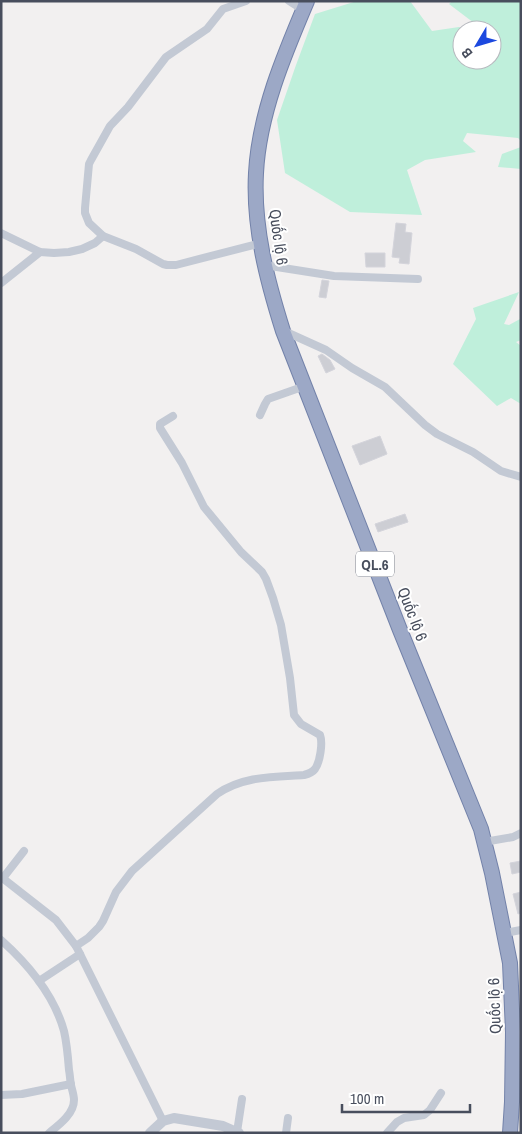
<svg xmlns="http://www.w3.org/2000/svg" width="522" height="1134" font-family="'Archivo Narrow',sans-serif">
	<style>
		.green { fill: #bfefdb; fill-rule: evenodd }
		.building { fill: #cdced4; stroke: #d4d4db }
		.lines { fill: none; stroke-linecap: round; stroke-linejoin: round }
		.trunk-casing { stroke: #7382a9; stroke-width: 16 }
		.minor { stroke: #c3c9d4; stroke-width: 8 }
		.tertiary { stroke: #c3c9d4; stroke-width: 10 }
		.trunk { stroke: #9ca8c6; stroke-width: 14 }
		.labels { text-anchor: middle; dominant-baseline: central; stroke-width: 4; stroke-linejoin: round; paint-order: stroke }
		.shield { fill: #fff; stroke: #7f838e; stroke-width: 1 }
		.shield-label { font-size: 15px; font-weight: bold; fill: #484e5d }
		.street-label { font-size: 16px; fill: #484e5d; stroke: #fff }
	</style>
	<rect width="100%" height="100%" fill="#f2f0f0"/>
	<!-- green -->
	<g class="green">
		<path d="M 357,1 L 410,1 L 432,31 L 459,27 L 468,29 L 474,23 L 449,4 L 452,1 L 521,1 L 521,141 L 518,138 L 467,133 L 463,141 L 476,152 L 425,160 L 407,170 L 422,215 L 350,212 L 285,173 L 277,120 L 296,65 L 315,14 ZM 462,30 L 492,30 L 492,60 L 462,60 Z"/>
		<polygon points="521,147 521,169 498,167 502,154"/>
		<polygon points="519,292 504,324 509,325 520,319 521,321 521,340 516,342 521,346 521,404 511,398 497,406 453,364 476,319 473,308"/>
	</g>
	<!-- building -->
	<g class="building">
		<polygon points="396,223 406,224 405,232 412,233 409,264 399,263 400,258 392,257"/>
		<polygon points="365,253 385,253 385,267 366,267"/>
		<polygon points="322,280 329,281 326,298 319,297"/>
		<polygon points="322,354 330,360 335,369 326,373 318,356"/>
		<polygon points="380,436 387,454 360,465 352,446"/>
		<polygon points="405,514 408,522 378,532 375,524"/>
		<polygon points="521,861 521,872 512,874 510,863"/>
		<polygon points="521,892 521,913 518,914 513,894"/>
	</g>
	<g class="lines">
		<!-- trunk casing -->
		<g class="trunk-casing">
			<path id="trunk" d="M 307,1 C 284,55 259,114 256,173 C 253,227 267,280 283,331 L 400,630 L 481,829 L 492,873 L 510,963 L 513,1032 L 512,1102 L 510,1133"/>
		</g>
		<!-- minor -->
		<g class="minor">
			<polyline points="246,1 223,9 207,29 166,57 128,107 110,126 91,160 89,164 85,208 85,213 89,223 103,236 136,249 163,264 167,265 176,265 261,243"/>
			<polyline points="289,1 303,10"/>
			<polyline points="1,233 40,252 54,253 69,252 82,249 95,243 103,236"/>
			<polyline points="264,265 334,276 418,279"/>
			<polyline points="1,283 40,252"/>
			<polyline points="284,331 326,350 352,368 385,387 425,425 437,434 473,452 501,471 521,477"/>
			<polyline points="260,415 265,404 268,399 305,386"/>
			<polyline points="484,842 513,837 521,833"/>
			<polyline points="1,877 56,920 76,946 163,1121"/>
			<polyline points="3,878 24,851"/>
			<polyline points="505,933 521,930"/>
			<path d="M 1,940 C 29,965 54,995 64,1031 C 67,1044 68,1057 69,1070 C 70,1075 70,1080 71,1085 C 72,1090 74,1095 74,1100 C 74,1114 59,1125 49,1133"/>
			<path d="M 76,946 L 88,938 L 99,927 L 103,921 L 116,892 L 132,871 L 217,794 C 243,776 273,777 304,775 C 308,774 312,773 315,769 C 320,762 323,743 320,735 L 301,724 L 294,715 L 290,678 L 281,625 L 273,598 L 266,579 L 262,572 L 241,552 L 204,507 L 182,463 L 160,428 L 160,424 L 173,416"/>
			<polyline points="39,981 80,954"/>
			<polyline points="1,1095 22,1094 71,1084"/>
			<polyline points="237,1132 242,1099"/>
			<polyline points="286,1133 288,1118"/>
			<polyline points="387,1133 397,1122 404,1118 424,1115 430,1110 441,1093"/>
		</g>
		<!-- tertiary -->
		<polyline class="tertiary" points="150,1133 163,1121 174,1118 223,1126 239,1133"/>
		<!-- trunk -->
		<use href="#trunk" class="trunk"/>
	</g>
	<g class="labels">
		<!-- shield labels -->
		<rect class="shield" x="356" y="551.5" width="38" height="25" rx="4"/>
		<g class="shield-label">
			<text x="375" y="564">QL.6</text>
		</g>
		<!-- street labels -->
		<g class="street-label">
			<text transform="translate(279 237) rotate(82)">Quốc lộ 6</text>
			<text transform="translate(413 614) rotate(69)">Quốc lộ 6</text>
			<text transform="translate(494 1006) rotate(-92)">Quốc lộ 6</text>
		</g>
	</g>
	<!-- border -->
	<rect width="522" height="1134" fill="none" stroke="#484e5d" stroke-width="5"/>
	<!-- north arrow -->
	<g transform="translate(477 45) rotate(232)"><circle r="24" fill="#ffffff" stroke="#b6b8be"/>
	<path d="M0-4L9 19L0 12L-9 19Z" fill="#1c49df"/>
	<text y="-8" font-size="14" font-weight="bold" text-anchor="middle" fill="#484e5d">B</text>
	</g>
	<!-- scale -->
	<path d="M342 1104v8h128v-8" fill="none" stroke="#484e5d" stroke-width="2.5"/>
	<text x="350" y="1104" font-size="15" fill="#484e5d" stroke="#ffffff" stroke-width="4" paint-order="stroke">100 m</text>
</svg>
